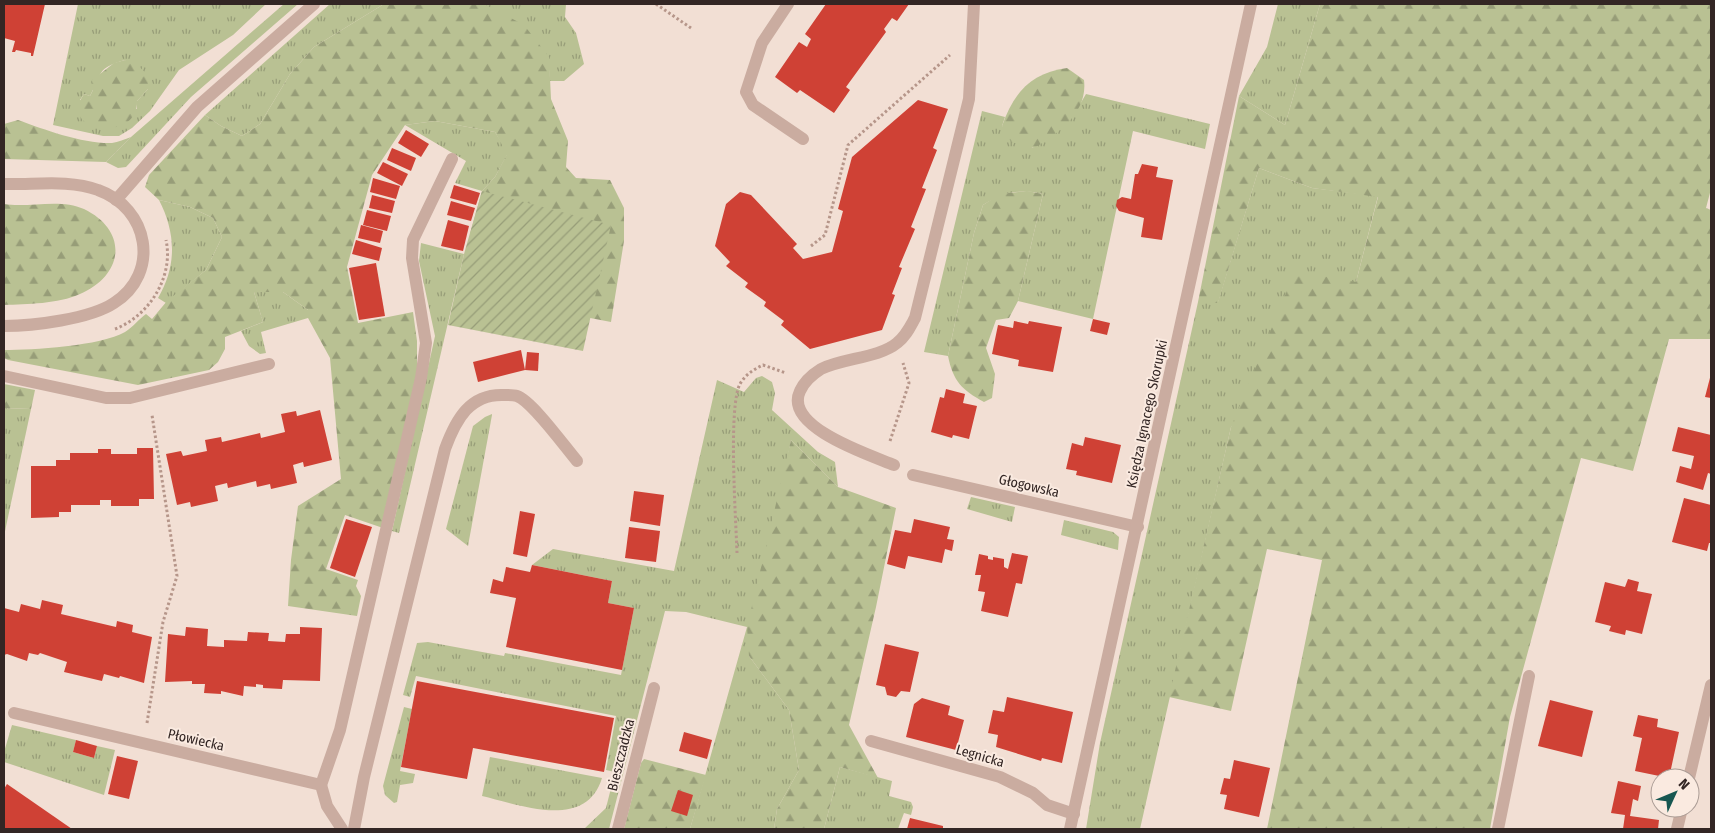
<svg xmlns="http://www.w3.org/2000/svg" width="1715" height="833" font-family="'Fira Sans Condensed',sans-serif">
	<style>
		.grass { fill: url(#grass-tufts); fill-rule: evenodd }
		.forest { fill: url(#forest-firs) }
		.garden { fill: url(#garden-furrows) }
		.building { fill: #cf4135 }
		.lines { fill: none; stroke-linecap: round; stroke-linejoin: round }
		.path { stroke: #b6968a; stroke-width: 3; stroke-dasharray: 2.5 2.5; stroke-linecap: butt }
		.minor { stroke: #caaca0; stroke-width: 12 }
		.labels { text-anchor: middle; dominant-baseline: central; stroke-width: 4; stroke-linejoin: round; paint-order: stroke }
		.street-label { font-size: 14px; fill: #332624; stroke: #faeae0 }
	</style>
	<defs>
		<pattern id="grass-tufts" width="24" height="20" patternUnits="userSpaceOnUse" patternTransform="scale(1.25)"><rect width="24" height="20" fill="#b9c193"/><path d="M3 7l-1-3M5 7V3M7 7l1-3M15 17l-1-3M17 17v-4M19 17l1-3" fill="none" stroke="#979d78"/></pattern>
		<pattern id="forest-firs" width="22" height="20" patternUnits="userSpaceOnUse" patternTransform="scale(1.25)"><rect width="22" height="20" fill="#b9c193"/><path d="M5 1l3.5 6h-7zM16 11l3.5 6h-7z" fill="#979d78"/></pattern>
		<pattern id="garden-furrows" width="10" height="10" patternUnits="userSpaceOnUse" patternTransform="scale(1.25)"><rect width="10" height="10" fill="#b9c193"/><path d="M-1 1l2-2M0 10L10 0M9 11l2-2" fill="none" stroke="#979d78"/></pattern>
	</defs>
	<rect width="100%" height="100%" fill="#f2dfd4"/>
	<!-- grass -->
	<g class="grass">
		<path d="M 78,4 L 266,4 L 233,35 L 179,70 L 150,111 L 132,128 L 119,136 L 103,136 L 53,125 ZM 125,60 L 148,89 L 137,101 L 137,109 L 80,100 L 84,94 L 90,96 C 102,74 96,68 125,60 Z"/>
		<polygon points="284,4 298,4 191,97 126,167 118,168 106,162 131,137"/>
		<polygon points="330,4 384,4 314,47 290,74 260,124 242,136 221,126 205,115"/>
		<polygon points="484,4 566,4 565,17 576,33 584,64 564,81 550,81 548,57"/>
		<polygon points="1278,4 1320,4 1285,125 1239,96 1267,47"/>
		<path d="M 1086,94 L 1210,124 L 1205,149 L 1133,131 L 1093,319 L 1018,301 L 1043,194 C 1019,188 1003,193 983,205 L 974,233 L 948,356 L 924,352 L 982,111 L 1005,117 L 1002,126 L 1033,148 C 1061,131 1070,122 1086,94 Z"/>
		<polygon points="435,121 495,132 508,153 495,177 482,191 455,183 466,161 405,125"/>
		<polygon points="1259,168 1312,188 1378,196 1356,282 1231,427 1140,829 1086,829 1100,743 1198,302 1218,302"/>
		<path d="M 159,200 L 190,207 L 213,218 L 222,237 L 206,270 L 166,303 L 158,298 C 177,266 176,233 159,200 Z"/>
		<polygon points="421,243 464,254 399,533 392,531 435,336 419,261"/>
		<polygon points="254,292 283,292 308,310 308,318 261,332 266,353 260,354 249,346 241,331 263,322"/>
		<polygon points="762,376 772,382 775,393 772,410 818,452 835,462 838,487 791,440 749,656 789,710 799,770 777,809 774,829 690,829 747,627 686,612 665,611 609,829 584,829 606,808 615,772 606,770 616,716 416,676 410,697 403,695 417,643 428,642 504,656 505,653 621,675 634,608 608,603 612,581 532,565 553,549 674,571 717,380 744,392 756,378"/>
		<polygon points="4,408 31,409 4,536"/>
		<polygon points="492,414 492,415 468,546 446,529 473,426 485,417"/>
		<polygon points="971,497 1015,507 1012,522 967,509"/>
		<polygon points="1064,520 1113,532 1119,537 1118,550 1061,535"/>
		<polygon points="404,707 412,709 400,771 415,774 413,783 400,785 397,802 394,803 385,795 383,786"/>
		<polygon points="12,725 76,740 73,752 94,758 97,746 115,750 104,795 4,762 4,752"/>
		<path d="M 490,757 L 602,778 C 586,831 520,805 482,796 Z"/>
		<polygon points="840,767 892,781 889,796 911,802 913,807 911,815 904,813 898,829 824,829"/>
	</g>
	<!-- forest -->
	<g class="forest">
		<path d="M 384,4 L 484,4 L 524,25 L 549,57 L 551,99 L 568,141 L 566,167 L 576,178 L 610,180 L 624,208 L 624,241 L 611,322 L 585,317 L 470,234 L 482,191 L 495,177 L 507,154 L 495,132 L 435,121 L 405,125 L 372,175 L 347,267 L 358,323 L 413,312 L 417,341 L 417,375 L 383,528 L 345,515 L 326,569 L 358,580 L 356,586 L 361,596 L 357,616 L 288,606 L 291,560 L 298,506 L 341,479 L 330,358 L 308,318 L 308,310 L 283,292 L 254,292 L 263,322 L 225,337 L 225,349 L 218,362 L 209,370 L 138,385 L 8,360 L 4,358 L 4,350 C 32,350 101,346 125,332 C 133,327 139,319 146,314 L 152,319 L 167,301 L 206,270 L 222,237 L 213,218 L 190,207 L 159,200 L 145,187 L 149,175 L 205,115 L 221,126 L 242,136 L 260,124 L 290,74 L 314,47 Z"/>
		<polygon points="1320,4 1711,4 1711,189 1706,208 1711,210 1711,339 1669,339 1633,471 1581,458 1510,717 1490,829 1267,829 1322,560 1267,549 1231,711 1169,697 1231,427 1295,271 1356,282 1378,197 1312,188 1259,168 1218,303 1198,302 1239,96 1285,125"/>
		<path d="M 125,60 L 137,64 L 148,76 L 148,89 L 137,101 C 139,143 56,133 84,94 L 90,96 L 93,90 L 91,81 L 114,63 Z"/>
		<path d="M 1067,68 L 1084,80 C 1088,112 1059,133 1034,148 L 1011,142 L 1002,126 C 1014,92 1031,73 1067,68 Z"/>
		<path d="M 18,120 C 45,130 84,144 112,143 C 118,142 125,139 131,137 L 106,162 L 4,159 L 4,124 Z"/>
		<path d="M 1027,191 L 1043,194 L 1018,301 L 1009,318 L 996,320 L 986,348 L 995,374 L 992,398 L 984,402 C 962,390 953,381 948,356 L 974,233 L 983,205 L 1000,194 Z"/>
		<path d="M 4,204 C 29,208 60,198 84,209 C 129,231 124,275 80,294 C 58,304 27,304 4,305 Z"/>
		<polygon points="4,384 35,390 31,409 4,408"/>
		<polygon points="791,440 838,487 896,508 876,607 849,725 878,778 840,767 824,829 774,829 777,809 799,770 789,710 749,656 747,627"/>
		<polygon points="644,759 706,775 690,829 624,829 641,763"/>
	</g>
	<!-- garden -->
	<polygon class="garden" points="482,191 611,225 583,351 448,325 464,254"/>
	<!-- building -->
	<g class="building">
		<polygon points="4,4 45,4 33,56 31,56 31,53 16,50 15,52 12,52 15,41 4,38"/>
		<polygon points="826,4 909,4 897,21 892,18 884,29 886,32 846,87 850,90 834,113 800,90 797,93 775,77 799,42 807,47 811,39 805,34"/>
		<polygon points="918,100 948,109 933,148 937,150 922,188 926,189 911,227 915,229 899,267 902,268 892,294 895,295 882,330 810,349 781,325 784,321 764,306 766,302 745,287 748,283 726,266 730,262 715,246 726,204 740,192 751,195 797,244 793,248 803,259 832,252 843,211 838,209 852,157"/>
		<polygon points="406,130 429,144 421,157 398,143"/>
		<polygon points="392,148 416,158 411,171 387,160"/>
		<polygon points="383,162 408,174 402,186 377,173"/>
		<polygon points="1142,164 1158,167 1156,177 1173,180 1162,240 1141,237 1144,218 1119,211 1116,206 1117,200 1122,197 1131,199 1135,174 1138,174"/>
		<polygon points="373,178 400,186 396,199 370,192"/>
		<polygon points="454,185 480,193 476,205 450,198"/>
		<polygon points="372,195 395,201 392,213 369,208"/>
		<polygon points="451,201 475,208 471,221 447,215"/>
		<polygon points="367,210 391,216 387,231 363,225"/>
		<polygon points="448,220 469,226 463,251 441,246"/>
		<polygon points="361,225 383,231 380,243 358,238"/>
		<polygon points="356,240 382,248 379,261 352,254"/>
		<polygon points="376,263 385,316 359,320 349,268"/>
		<polygon points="1093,319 1110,323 1107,335 1090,331"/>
		<polygon points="1014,321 1028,324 1029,321 1062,327 1053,372 1018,366 1019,360 992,354 998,325 1013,328"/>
		<polygon points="521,350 525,370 478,382 473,362"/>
		<polygon points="527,352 539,353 538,371 525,370"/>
		<polygon points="1711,374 1711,398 1705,397"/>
		<polygon points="946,389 965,394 963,403 977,406 969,439 953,435 952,438 931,432 940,397 944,398"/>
		<polygon points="320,410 332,460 304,467 303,462 293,465 297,483 271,489 270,484 257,487 256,481 228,488 227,483 215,486 218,501 191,507 190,502 177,505 166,454 181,451 183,456 207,451 205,440 221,437 222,442 260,433 261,438 285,432 281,414 296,411 297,416"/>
		<polygon points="1678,427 1711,435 1711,474 1708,473 1703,490 1676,482 1680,466 1691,469 1694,456 1672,451"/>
		<polygon points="1085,437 1121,445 1112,483 1076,475 1077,471 1066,469 1072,443 1083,446"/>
		<polygon points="137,448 153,448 154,499 139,499 139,506 111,506 111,500 100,500 100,505 71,505 71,512 59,512 59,517 31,518 31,466 56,466 56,460 70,460 70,453 98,453 98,449 111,449 111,454 137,454"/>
		<polygon points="634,491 664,495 660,526 630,521"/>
		<polygon points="1684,498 1711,505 1711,543 1709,543 1707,551 1672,542"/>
		<polygon points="520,511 535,514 527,557 513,554"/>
		<polygon points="346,519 372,527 355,577 330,568"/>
		<polygon points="914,519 950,527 947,539 954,540 952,551 945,549 942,563 908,556 905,569 887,564 895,530 911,533"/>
		<polygon points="629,527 660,531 656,562 625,558"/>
		<polygon points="1012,553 1028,556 1022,584 1016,583 1008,617 981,611 985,592 978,591 981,575 975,575 979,554 988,556 988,559 993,560 993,557 1004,559 1004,567 1008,569"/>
		<polygon points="532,565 612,581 608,603 634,608 622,670 506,647 516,598 490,593 493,579 503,582 506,567 530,572"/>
		<polygon points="1628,579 1639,582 1637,591 1652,594 1642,634 1626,630 1625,635 1609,631 1611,626 1595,622 1605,582 1625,587"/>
		<polygon points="42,600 63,605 61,614 116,627 117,621 133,625 132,632 152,637 144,683 120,676 119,678 104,674 102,681 64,672 67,662 40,653 38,655 29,653 27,661 7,654 4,655 4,608 19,612 21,604 40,609"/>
		<polygon points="186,627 208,629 207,646 224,647 224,640 247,641 248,632 269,633 268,641 285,642 286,634 300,634 300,627 322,628 320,681 283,680 282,689 263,688 263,685 256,684 256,687 244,686 243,696 221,691 221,694 204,693 205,684 192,684 192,681 165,682 168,634 185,636"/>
		<polygon points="885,644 919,652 910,692 901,691 896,697 887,695 885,687 876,685"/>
		<polygon points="417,681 614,718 604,772 473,748 467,779 401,767"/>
		<polygon points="1007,697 1073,712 1062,763 1042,758 1041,761 996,747 998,735 988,733 993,710 1004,712"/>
		<polygon points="922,698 950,706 948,715 964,720 956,750 906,737 914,704"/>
		<polygon points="1550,700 1593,711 1582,757 1538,746"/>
		<polygon points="1638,715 1658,719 1657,727 1679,732 1669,778 1635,771 1642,738 1633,736"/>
		<polygon points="684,732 712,740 707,759 679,751"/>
		<polygon points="76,740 97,746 94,758 73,752"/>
		<polygon points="117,756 138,761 129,799 108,794"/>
		<polygon points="1234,760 1270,768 1259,817 1224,809 1227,795 1220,794 1224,778 1230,779"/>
		<polygon points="1618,781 1641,786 1638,801 1633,799 1630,816 1659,820 1658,829 1623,829 1625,815 1611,813"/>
		<polygon points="7,784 72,829 4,829 4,789"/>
		<polygon points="678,790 693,795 687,816 671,811"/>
		<polygon points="910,818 943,826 943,829 907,829"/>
	</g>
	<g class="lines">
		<!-- path -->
		<g class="path">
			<polyline points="656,4 691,28"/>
			<polyline points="811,246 825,235 848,145 950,55"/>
			<path d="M 115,329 C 149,316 174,277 166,240"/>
			<polyline points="890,441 909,383 903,363"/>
			<path d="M 737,553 C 736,521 728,406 740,384 C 745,375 754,369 763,365 L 786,373"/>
			<polyline points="147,723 163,622 177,576 152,415"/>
		</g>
		<!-- minor -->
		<g class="minor">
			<polyline points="788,4 762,43 746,92 753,105 803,139"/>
			<path d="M 4,184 C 34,185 69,179 98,190 C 149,208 161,273 114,303 C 90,319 33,326 4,326"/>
			<polyline points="116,200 197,107 314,4"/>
			<polyline points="4,376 106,398 130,398 269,364"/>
			<path d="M 894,465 C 870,455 783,427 800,391 C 804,382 813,374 821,369 C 843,358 879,358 897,343 C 906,336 910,327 915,318 L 969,99 L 974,4"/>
			<polyline points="913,475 1138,527"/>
			<polyline points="14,713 321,785 327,806 342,829"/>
			<polyline points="871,741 1000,777 1033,793 1047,805 1074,814"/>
			<polyline points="1689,778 1711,685"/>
			<polyline points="321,785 340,730 421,378 426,343 412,258 413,240 452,159"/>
			<path d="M 354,829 L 364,777 L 445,449 C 456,419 470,393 505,395 C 509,395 514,395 517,396 C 532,401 565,447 577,461"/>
			<polyline points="618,829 654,688"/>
			<polyline points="1070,829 1251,4"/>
			<polyline points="1498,829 1529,676"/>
			<polyline points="1677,829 1682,808"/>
		</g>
	</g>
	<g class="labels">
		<!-- street labels -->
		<g class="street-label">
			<text transform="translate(1147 414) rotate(-78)">Księdza Ignacego Skorupki</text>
			<text transform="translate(1029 486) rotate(13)">Głogowska</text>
			<text transform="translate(196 740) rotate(13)">Płowiecka</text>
			<text transform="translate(621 755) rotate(-76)">Bieszczadzka</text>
			<text transform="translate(980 756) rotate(16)">Legnicka</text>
		</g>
	</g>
	<!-- border -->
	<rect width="1715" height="833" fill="none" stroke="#332624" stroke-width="10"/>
	<!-- north arrow -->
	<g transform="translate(1675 793) rotate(46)"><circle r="24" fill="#faeae0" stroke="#aa9c95"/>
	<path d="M0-4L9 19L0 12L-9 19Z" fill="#175751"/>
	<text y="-8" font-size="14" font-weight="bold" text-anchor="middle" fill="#332624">N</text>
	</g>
</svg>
